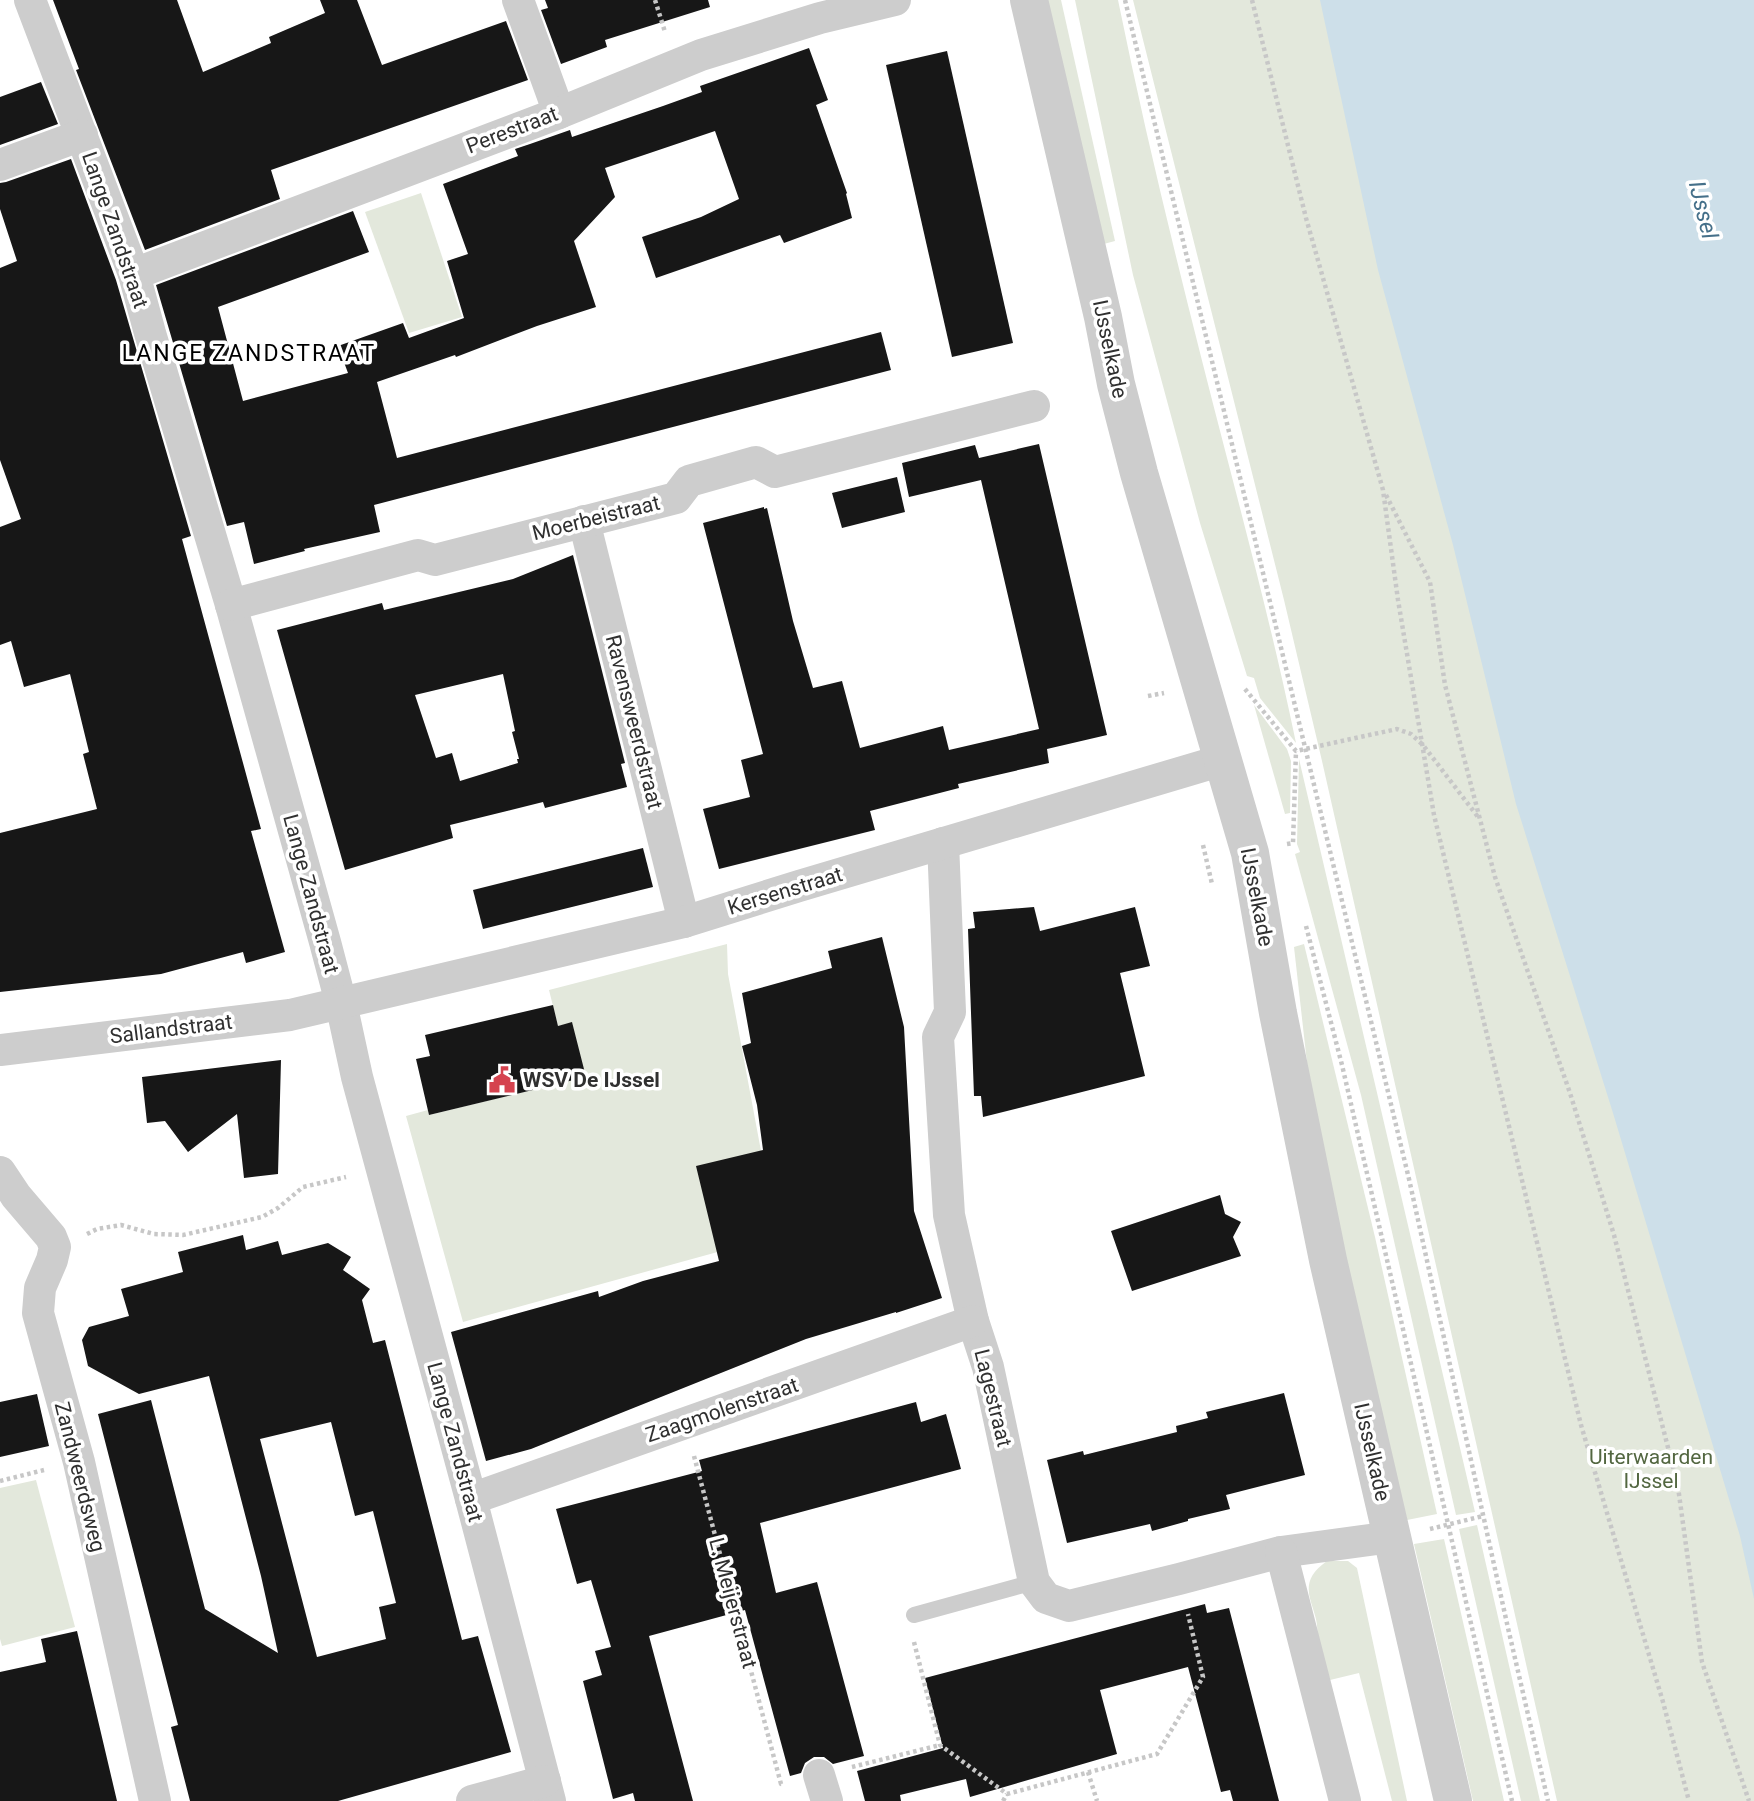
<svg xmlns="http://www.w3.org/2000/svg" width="1754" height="1801" font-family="Roboto,sans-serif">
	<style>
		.green { fill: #e3e8dc }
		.water { fill: #cddfe9 }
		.building { fill: #171717; fill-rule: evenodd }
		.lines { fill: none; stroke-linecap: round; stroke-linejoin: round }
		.path { stroke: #c7c7c7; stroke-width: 4.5; stroke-dasharray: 3.5 3.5; stroke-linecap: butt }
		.service { stroke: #cdcdcd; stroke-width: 16 }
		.minor { stroke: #cdcdcd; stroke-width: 32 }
		.tertiary { stroke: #cdcdcd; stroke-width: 38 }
		.labels { text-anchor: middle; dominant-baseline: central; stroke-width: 7; stroke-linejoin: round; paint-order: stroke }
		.street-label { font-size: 21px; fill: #303030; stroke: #fff }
		.poi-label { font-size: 21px; font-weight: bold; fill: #303030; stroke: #fff; text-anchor: start }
		.park-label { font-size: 21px; fill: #536741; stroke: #fff }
		.water-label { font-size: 23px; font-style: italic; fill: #45708a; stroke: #fff }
		.neighbourhood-label { font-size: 23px; letter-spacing: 2px; fill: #000; stroke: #fff }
	</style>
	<rect width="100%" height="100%" fill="#fff"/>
	<!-- green -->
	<g class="green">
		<polygon points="1046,0 1061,0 1115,241 1100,245"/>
		<path d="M 1075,0 L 1118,0 C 1149,153 1187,303 1226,454 C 1251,550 1276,646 1296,743 L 1260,698 L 1254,678 L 1247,676 L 1200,523 L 1133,275 Z"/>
		<polygon points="1133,0 1357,0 1754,1454 1754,1801 1557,1801 1322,761 1284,600"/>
		<polygon points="421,193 462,317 409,333 365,212"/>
		<polygon points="1254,705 1287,749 1291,761 1290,813 1285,814"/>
		<polygon points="1299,759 1475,1512 1456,1515 1361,1095 1295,854 1300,852 1297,844"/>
		<polygon points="727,944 728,974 761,1151 783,1234 463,1322 406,1116 428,1110 429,1115 585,1077 572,1023 558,1026 549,990"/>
		<polygon points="1304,944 1375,1237 1437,1514 1407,1520 1314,1125 1294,947"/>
		<polygon points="36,1480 75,1627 2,1646 0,1639 0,1488"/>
		<polygon points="1477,1525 1540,1801 1521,1801 1459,1529"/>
		<polygon points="1444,1539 1504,1801 1473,1801 1414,1544"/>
		<path d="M 1327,1561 L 1348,1561 L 1357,1568 L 1407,1801 L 1392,1801 L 1359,1673 L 1330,1680 L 1325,1664 L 1315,1643 C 1327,1611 1287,1589 1327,1561 Z"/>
	</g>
	<!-- water -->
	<polygon class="water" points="1320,0 1754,0 1754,1599 1740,1536 1613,1113 1516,804 1453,545 1378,270"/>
	<!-- building -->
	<g class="building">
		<polygon points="53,0 177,0 203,72 271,43 269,37 325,13 320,0 357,0 382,65 506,21 528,80 271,170 280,199 145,250 76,70 79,69"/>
		<polygon points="545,0 708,0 710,7 605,40 607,47 561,64 541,10 548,8"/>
		<polygon points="809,48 828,100 816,105 847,193 846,194 852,218 784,243 780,235 656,278 642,237 701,217 739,199 715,131 644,155 605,168 615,197 574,241 596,307 537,326 456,357 455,355 377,382 397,458 881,332 891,370 374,505 380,532 304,549 305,551 254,564 244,522 227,526 156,285 353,211 369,252 218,307 243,401 348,373 338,346 403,323 409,338 464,318 447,261 468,254 443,184 518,156 515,149 530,144 570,130 572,137 663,106 702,92 700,86"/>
		<polygon points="947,51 1013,343 952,357 886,65"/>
		<polygon points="41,82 58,124 0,145 0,97"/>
		<polygon points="71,159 116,280 191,536 182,539 261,829 251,831 285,952 246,963 243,952 161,974 0,992 0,833 97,809 83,754 89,752 70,674 24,687 11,641 0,645 0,527 21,519 0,460 0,268 17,261 0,209 0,183 6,182"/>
		<polygon points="1039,444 1107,735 1047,749 1049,763 958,784 959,788 870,811 875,830 719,869 703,809 750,797 741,760 763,754 703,523 764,507 764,509 767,508 793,621 813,688 842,681 860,748 943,726 949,750 1039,729 981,480 909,497 902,463 975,445 979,458"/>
		<polygon points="897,477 905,512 842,528 832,493"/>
		<path d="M 573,555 L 625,763 L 621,764 L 627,787 L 545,808 L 543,802 L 450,825 L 453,838 L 345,870 L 277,630 L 382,603 L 384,610 L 513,579 ZM 503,674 L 515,731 L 512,732 L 519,759 L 517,759 L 518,763 L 460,781 L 452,753 L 436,758 L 415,695 Z"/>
		<polygon points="643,848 653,887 483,929 473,890"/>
		<polygon points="1034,907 1040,931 1135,907 1150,966 1120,973 1145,1076 983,1117 981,1096 974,1096 968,929 975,928 973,912"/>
		<polygon points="882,937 904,1027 914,1211 942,1298 896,1313 896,1312 806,1339 531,1449 486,1461 451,1332 598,1291 599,1297 643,1281 719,1261 696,1166 763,1150 757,1105 742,1046 751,1043 742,993 832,968 828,951"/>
		<polygon points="553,1005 558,1026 572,1022 586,1077 429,1115 416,1059 430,1056 425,1035"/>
		<polygon points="281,1060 278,1174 244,1178 237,1114 188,1152 165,1121 147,1123 142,1077"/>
		<polygon points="1220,1195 1225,1214 1241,1222 1233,1237 1241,1256 1132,1291 1111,1231"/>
		<path d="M 243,1235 L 246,1250 L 278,1241 L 282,1255 L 328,1243 L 351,1257 L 343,1270 L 370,1289 L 362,1300 L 373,1343 L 385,1340 L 462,1640 L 478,1636 L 511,1752 L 338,1801 L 190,1801 L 171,1727 L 178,1725 L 98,1414 L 151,1400 L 205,1609 L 278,1653 L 261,1576 L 209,1376 L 139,1394 L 88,1366 L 82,1340 L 89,1327 L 129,1316 L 121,1289 L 183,1272 L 178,1252 ZM 331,1422 L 355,1516 L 373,1511 L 396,1603 L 379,1607 L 386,1639 L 317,1657 L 260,1439 Z"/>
		<polygon points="1284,1393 1305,1475 1226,1495 1230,1509 1188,1519 1188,1521 1152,1531 1150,1524 1067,1543 1047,1460 1083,1451 1084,1455 1177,1432 1176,1426 1208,1418 1206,1412"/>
		<polygon points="37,1394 49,1446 0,1457 0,1402"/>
		<polygon points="916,1402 921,1422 946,1414 961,1469 760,1523 776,1593 817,1582 864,1756 833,1764 824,1757 814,1757 805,1763 801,1773 790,1776 745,1610 649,1636 693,1801 635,1801 633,1793 613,1799 583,1681 602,1675 595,1651 611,1647 591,1580 577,1584 556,1509 702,1471 699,1460"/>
		<polygon points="1205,1604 1207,1613 1229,1608 1279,1801 1233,1801 1230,1790 1221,1792 1188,1667 1100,1690 1117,1754 970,1797 966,1779 900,1795 901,1801 865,1801 857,1771 943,1748 925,1678"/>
		<polygon points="77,1631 117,1801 0,1801 0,1672 46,1662 41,1639"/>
	</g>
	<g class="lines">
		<!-- path -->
		<g class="path">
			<polyline points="655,0 665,32"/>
			<polyline points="1125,0 1409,1179 1508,1628 1548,1801"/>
			<polyline points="1252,0 1306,218 1383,490 1398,600 1434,815 1581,1425 1663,1702 1689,1801"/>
			<polyline points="1386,495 1430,582 1445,685 1495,877 1570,1093 1614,1235 1678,1487 1702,1662 1749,1801"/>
			<polyline points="1245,689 1296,751 1397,729 1411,734 1423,745 1478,817"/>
			<polyline points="1148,696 1164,693"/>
			<polyline points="1287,844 1293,843 1296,751"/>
			<polyline points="1203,845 1212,884"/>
			<polyline points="1306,926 1342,1065 1512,1801"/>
			<polyline points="87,1234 97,1229 121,1225 154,1234 183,1235 262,1217 278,1208 303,1187 346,1177"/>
			<polyline points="694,1456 781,1784 782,1784"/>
			<polyline points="0,1481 44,1470"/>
			<polyline points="1430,1529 1483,1516"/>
			<polyline points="914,1642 940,1745 1007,1794 1157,1754 1203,1677 1188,1614"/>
			<polyline points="852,1767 940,1745"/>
			<polyline points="1088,1772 1097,1801"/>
			<polyline points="1003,1801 1007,1794"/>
		</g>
		<!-- service -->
		<polyline class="service" points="914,1615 1034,1582"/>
		<!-- minor -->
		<g class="minor">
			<polyline points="30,0 134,274 150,333 231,605 325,942 341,1003 357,1077 471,1499 550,1801"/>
			<polyline points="518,0 559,113"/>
			<polyline points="0,165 82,135"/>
			<polyline points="134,274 559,113 701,55 820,18 895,0"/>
			<polyline points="584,521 684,922"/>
			<polyline points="231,605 418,555 435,560 676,498 689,481 756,462 775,472 1034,406"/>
			<polyline points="943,843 950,1012 938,1037 949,1215 973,1321 988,1367 1034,1582 1046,1598 1069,1606 1179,1579 1281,1552 1392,1537"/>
			<polyline points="0,1050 290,1015 684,922 799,886 1223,760"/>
			<polyline points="0,1172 16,1196 51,1237 55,1247 52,1260 40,1288 38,1313 79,1462 155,1801"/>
			<polyline points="471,1499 973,1321"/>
			<polyline points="1281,1552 1345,1801"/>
			<polyline points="819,1775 827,1801"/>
			<polyline points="472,1801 545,1781"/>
		</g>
		<!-- tertiary -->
		<polyline class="tertiary" points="1029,0 1103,317 1116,384 1139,473 1250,853 1278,1013 1328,1260 1453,1801"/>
	</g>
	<!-- icons -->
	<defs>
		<g id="civic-bare" transform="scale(2.1)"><path d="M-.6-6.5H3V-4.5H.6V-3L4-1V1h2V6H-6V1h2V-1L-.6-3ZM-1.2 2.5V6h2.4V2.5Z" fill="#d5434f" stroke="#fff" stroke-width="2.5" paint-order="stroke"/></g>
	</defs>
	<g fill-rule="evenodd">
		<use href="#civic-bare" x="502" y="1080"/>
	</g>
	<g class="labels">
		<!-- street labels -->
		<g class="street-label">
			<text transform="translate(512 130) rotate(-21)">Perestraat</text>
			<text transform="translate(115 230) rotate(71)">Lange Zandstraat</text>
			<text transform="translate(1110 349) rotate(78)">IJsselkade</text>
			<text transform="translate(596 518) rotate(-14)">Moerbeistraat</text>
			<text transform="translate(634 722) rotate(76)">Ravensweerdstraat</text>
			<text transform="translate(785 891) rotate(-17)">Kersenstraat</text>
			<text transform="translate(311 894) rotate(75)">Lange Zandstraat</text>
			<text transform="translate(1257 897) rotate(79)">IJsselkade</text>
			<text transform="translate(171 1029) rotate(-7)">Sallandstraat</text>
			<text transform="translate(993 1398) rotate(76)">Lagestraat</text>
			<text transform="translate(722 1410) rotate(-19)">Zaagmolenstraat</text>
			<text transform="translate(455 1442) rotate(75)">Lange Zandstraat</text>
			<text transform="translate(1372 1452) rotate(77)">IJsselkade</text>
			<text transform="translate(80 1477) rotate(76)">Zandweerdsweg</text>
			<text transform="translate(733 1603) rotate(75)">L. Meijerstraat</text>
		</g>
		<!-- poi labels -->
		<g class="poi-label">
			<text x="523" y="1080">WSV De IJssel</text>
		</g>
		<!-- park labels -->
		<g class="park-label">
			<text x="1651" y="1457">Uiterwaarden<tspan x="1651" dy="24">IJssel</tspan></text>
		</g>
		<!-- water labels -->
		<g class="water-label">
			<text transform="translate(1703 210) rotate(76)">IJssel</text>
		</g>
		<!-- neighbourhood labels -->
		<g class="neighbourhood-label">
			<text x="249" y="353">LANGE ZANDSTRAAT</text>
		</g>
	</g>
</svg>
